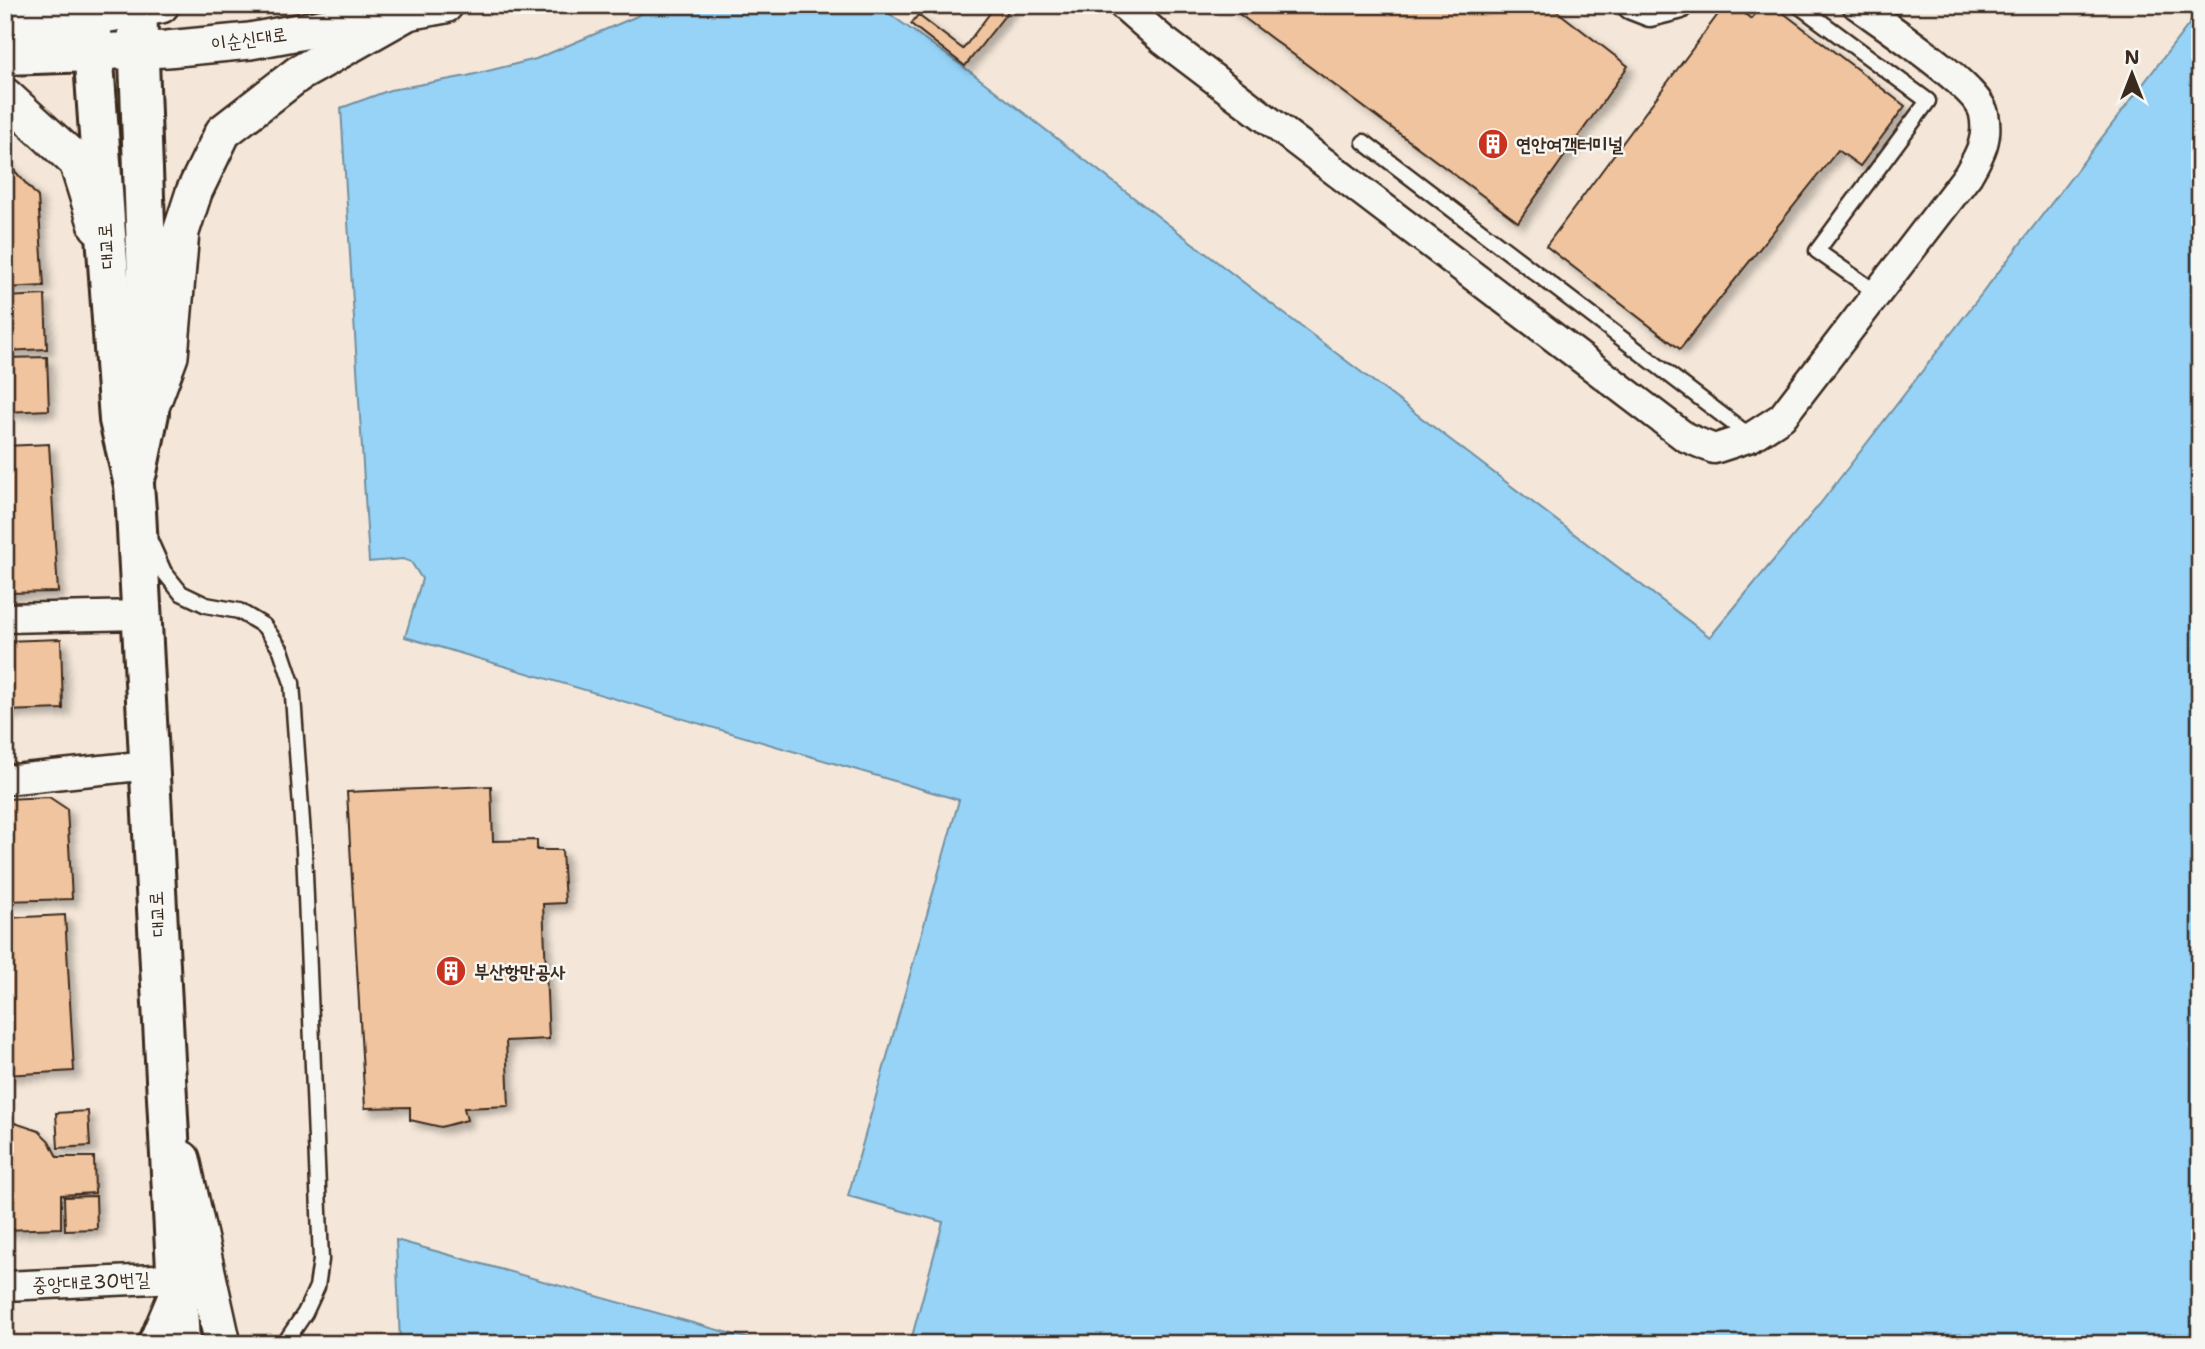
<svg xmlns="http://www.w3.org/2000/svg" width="2205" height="1349" font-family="'Shantell Sans','Poor Story',sans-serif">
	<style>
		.water { fill: #96d3f7; stroke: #728fa0; stroke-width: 2 }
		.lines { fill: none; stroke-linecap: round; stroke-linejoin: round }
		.ferry { stroke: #525454; stroke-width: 2; stroke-dasharray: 9 7; stroke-linecap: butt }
		.building { fill: #f0c49f; stroke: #3b2a1e; stroke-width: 2; filter: url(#shadow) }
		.service-casing { stroke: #3b2a1e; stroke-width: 19 }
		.minor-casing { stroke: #3b2a1e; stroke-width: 33 }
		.tertiary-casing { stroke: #3b2a1e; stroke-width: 40 }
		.secondary-casing { stroke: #3b2a1e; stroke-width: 44 }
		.service { stroke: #f6f6f2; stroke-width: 14 }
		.minor { stroke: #f6f6f2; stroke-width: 28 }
		.tertiary { stroke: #f6f6f2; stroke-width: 35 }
		.secondary { stroke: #f6f6f2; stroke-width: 38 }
		.labels { text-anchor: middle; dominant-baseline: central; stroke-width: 5; stroke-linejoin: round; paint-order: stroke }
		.street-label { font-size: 19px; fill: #3b2a1e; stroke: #f6f6f2 }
		.poi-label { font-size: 19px; font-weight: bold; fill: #3b2a1e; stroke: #f6f6f2; text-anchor: start }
	</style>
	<defs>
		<filter id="shadow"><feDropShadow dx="6" dy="6" stdDeviation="3.5" flood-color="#0004"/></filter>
	</defs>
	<rect width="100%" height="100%" fill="#f4e7d9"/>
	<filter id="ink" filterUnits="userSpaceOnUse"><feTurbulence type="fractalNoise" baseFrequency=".0143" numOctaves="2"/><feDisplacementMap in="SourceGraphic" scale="14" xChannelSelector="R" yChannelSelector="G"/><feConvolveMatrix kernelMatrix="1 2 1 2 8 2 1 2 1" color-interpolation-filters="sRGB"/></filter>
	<g filter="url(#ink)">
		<!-- water -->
		<g class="water">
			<polygon points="655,5 877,5 972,73 1282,312 1710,637 1820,504 2200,10 2200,1344 910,1344 943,1222 848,1196 959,800 405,637 422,579 411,562 403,559 369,562 341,108 390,90 467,76 536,59 635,17"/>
			<polygon points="396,1240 768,1344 400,1344"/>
		</g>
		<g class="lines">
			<!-- ferry -->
			<polyline class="ferry" points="2186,1344 2200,1333"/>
		</g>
		<!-- building -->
		<g class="building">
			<polygon points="996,5 1013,5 965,66 911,24 918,15 963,49"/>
			<polygon points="1227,5 1549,5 1628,66 1518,222"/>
			<polygon points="1725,5 1735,5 1751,19 1763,5 1773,5 1905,106 1860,166 1838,150 1680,349 1546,246"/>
			<polygon points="5,160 38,197 44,286 5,288"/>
			<polygon points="45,295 47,349 5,351 5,297"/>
			<polygon points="47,357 49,410 5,412 5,358"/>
			<polygon points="49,444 58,592 5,593 5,446"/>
			<polygon points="61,639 63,709 5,711 5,641"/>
			<polygon points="491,786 493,841 537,840 537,850 562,850 565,903 543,904 549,1039 506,1041 509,1106 464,1108 467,1120 441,1127 410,1120 410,1107 365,1108 347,792"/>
			<polygon points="49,797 67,809 72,899 5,901 5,799"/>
			<polygon points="65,915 74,1071 5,1075 5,918"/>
			<polygon points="88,1111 90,1146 58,1148 56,1113"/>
			<polygon points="5,1123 15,1123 39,1131 49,1141 57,1157 94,1157 95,1193 61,1195 61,1228 5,1230"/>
			<polygon points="96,1196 97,1229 65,1230 64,1197"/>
		</g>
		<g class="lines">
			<!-- service casing -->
			<g class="service-casing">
				<g id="service">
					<polyline points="1798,5 1928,101 1817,251 1877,293"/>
					<polyline points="1364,142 1751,437"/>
					<polyline points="151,543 164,572 181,593 206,605 239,611 264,626 281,650 292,683 304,849 321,1260 317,1287 305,1313 284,1344"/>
				</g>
			</g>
			<!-- minor casing -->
			<g class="minor-casing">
				<g id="minor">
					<path d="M 1123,5 L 1163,40 L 1685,437 L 1714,449 L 1751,437 L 1782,417 L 1968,175 C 1980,154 1989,139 1984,114 C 1979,87 1883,24 1857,5"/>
					<polyline points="1632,5 1650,12 1678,5"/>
					<polyline points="5,618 142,615"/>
					<polyline points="5,780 149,765"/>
					<polyline points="5,1286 177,1278"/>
				</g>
			</g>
			<!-- tertiary casing -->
			<g class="tertiary-casing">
				<g id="tertiary">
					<polyline points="5,29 40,26 161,5"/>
					<polyline points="93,52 167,49 250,41 445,5"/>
					<polyline points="5,96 77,162 97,226"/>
					<polyline points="151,407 170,356 181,232 194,192 223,132 298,74 406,13"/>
					<polyline points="182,1159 223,1344"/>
					<polyline points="156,1344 178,1292"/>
				</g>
			</g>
			<!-- secondary casing -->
			<g class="secondary-casing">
				<g id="secondary">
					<polyline points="90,5 119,420 134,485 136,511 180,1344"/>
					<polyline points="5,55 93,52"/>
					<polyline points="137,472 149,413 147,279 137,5"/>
				</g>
			</g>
			<!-- service -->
			<use href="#service" class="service"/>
			<!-- minor -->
			<use href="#minor" class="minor"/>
			<!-- tertiary -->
			<use href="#tertiary" class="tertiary"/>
			<!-- secondary -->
			<use href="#secondary" class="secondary"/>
		</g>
	</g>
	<!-- icons -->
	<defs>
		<g id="building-disc" transform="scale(1.575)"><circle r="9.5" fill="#c8321e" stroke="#f6f6f2"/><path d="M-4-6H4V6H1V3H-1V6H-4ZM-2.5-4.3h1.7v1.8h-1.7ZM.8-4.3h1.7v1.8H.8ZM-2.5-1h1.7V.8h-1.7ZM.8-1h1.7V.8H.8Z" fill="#fff"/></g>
	</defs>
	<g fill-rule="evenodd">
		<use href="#building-disc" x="1493" y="144"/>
		<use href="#building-disc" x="451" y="971"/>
	</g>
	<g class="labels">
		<!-- street labels -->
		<g class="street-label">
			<text transform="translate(249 39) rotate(-8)">이순신대로</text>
			<text transform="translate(106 246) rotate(-94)">대교로</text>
			<text transform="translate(157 914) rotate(-93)">대교로</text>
			<text transform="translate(91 1282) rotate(-3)">중앙대로30번길</text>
		</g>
		<!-- poi labels -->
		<g class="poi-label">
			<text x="1516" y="144">연안여객터미널</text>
			<text x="474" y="971">부산항만공사</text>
		</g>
	</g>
	<!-- margin -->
	<rect width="2205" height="1349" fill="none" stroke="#f6f6f2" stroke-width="28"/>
	<rect x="14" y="14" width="2177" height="1321" fill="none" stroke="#3b2a1e" stroke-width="2.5" filter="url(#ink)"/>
	<!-- north arrow -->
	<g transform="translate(2132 74)" stroke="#f6f6f2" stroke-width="5" paint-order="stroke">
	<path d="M0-5L12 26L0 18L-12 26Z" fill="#3b2a1e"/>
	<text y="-10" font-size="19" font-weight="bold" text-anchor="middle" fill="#3b2a1e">N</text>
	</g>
</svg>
